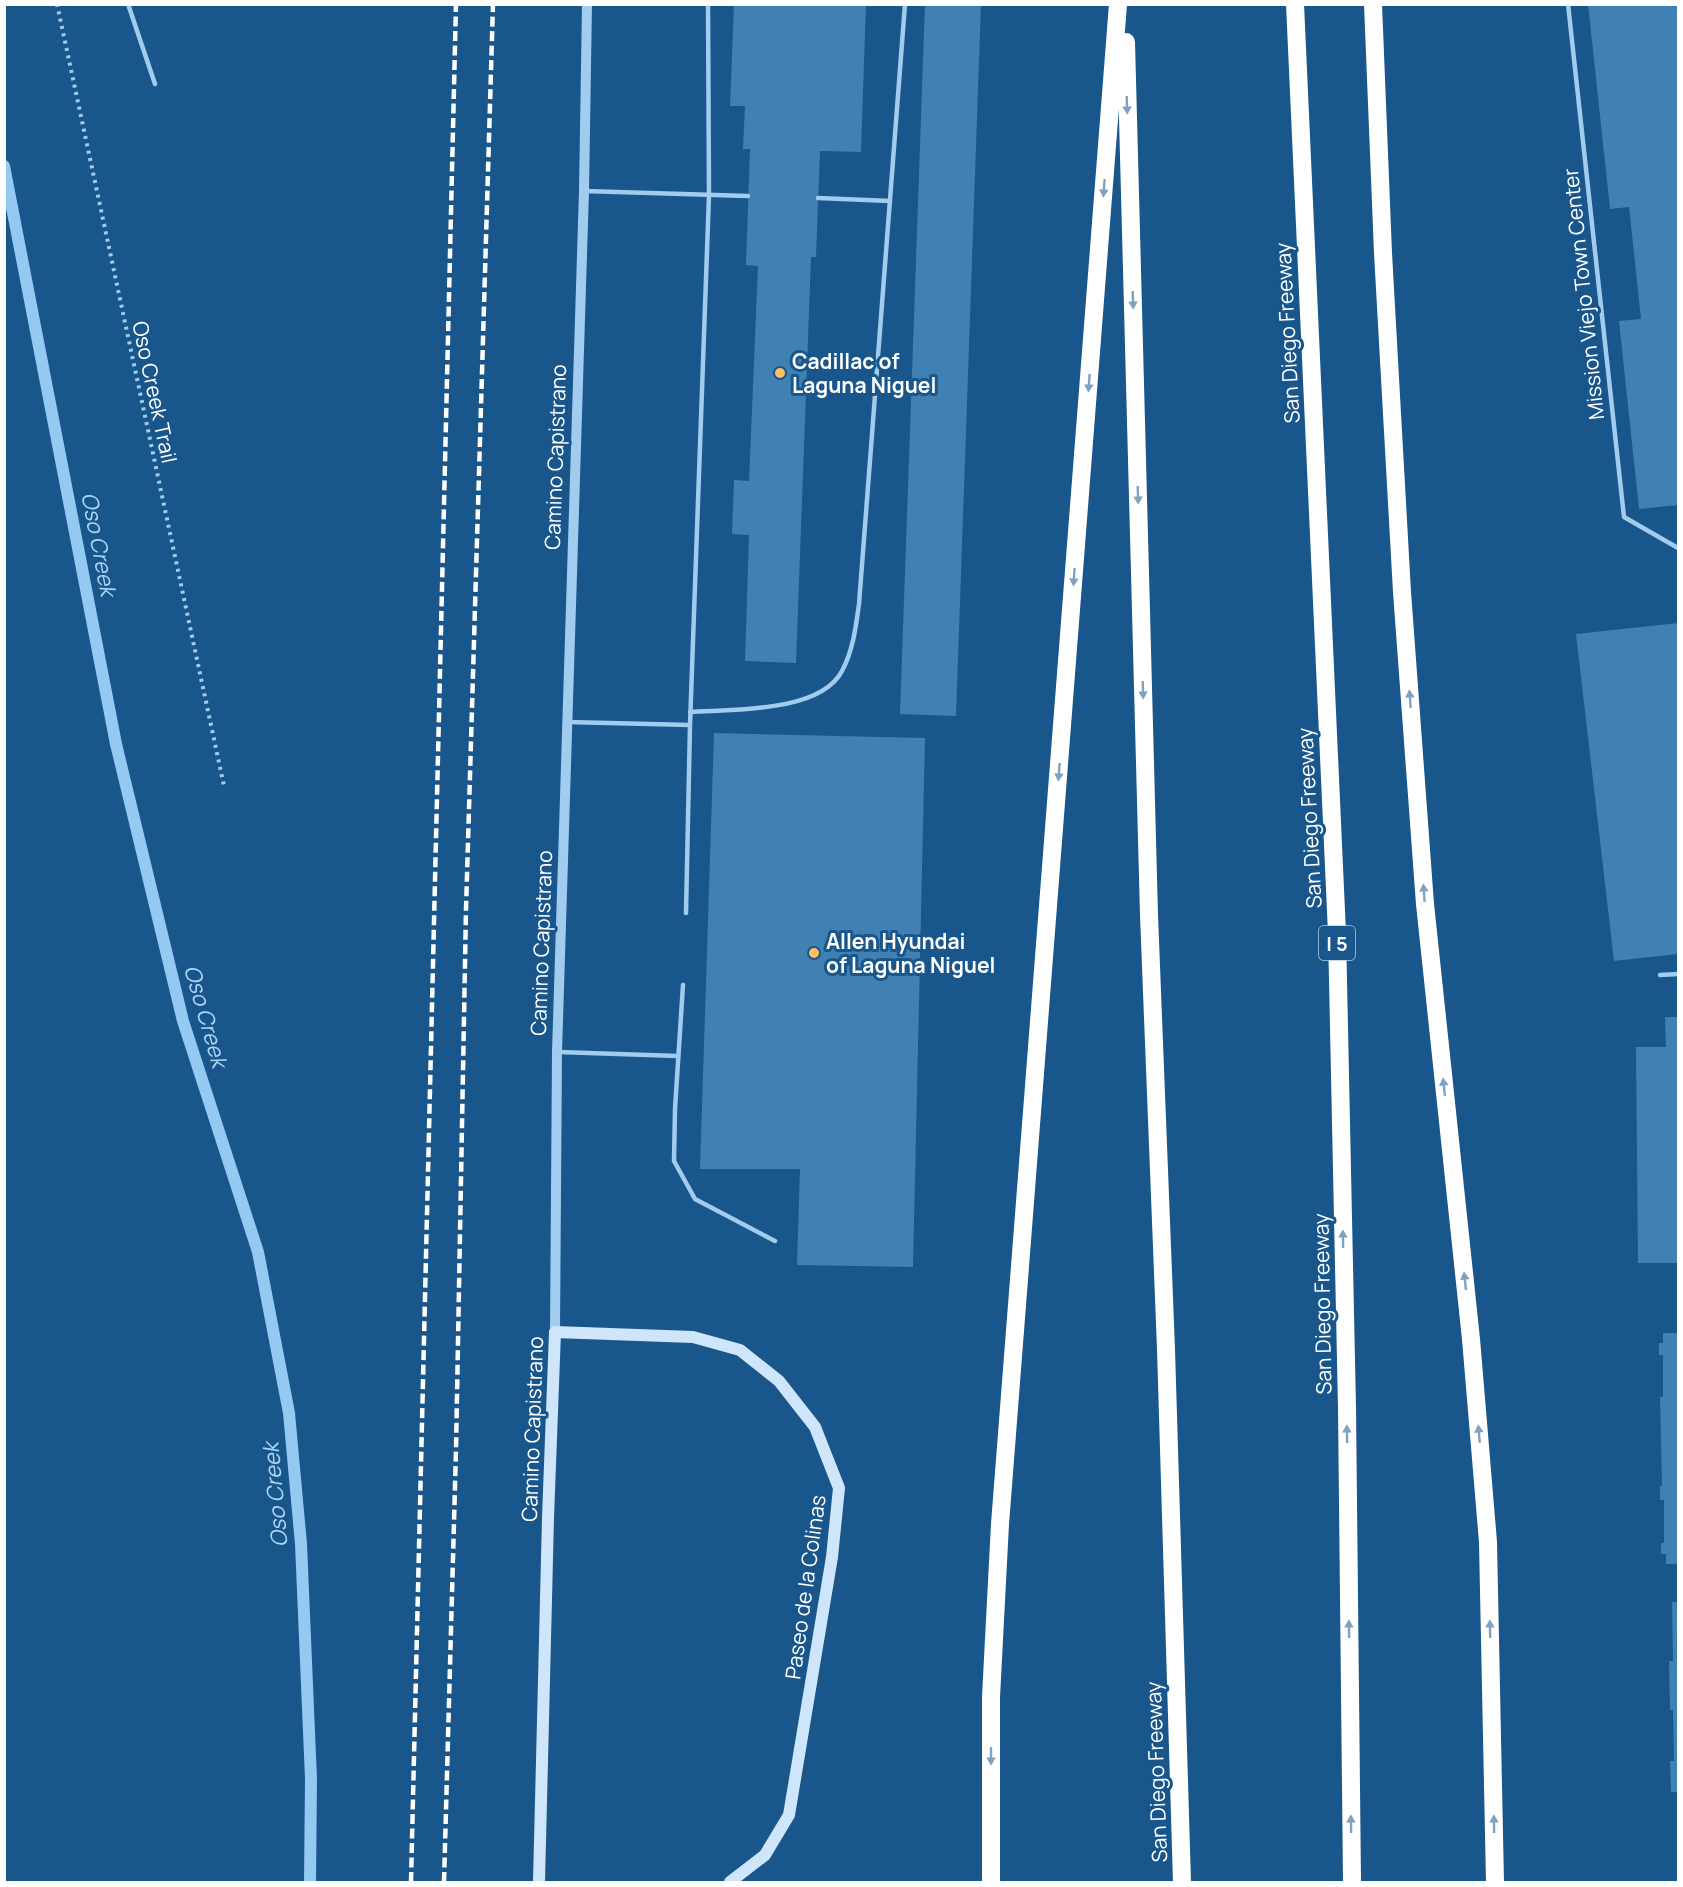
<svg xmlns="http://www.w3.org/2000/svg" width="1683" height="1887" font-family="Manrope,sans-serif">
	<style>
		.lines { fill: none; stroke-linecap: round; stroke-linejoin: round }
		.stream { stroke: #94c9f1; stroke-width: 12 }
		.building { fill: #4080b3 }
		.path { stroke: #a1ccee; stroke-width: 4; stroke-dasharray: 3 4.5; stroke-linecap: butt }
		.service { stroke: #a1ccee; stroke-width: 4.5 }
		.tertiary { stroke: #a1ccee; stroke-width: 10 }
		.secondary { stroke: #cfe6fa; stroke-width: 12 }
		.motorway { stroke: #fff; stroke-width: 18 }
		.rail { stroke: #fff; stroke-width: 4.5; stroke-dasharray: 10 4.5; stroke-linecap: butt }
		.oneway { fill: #80a2bf }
		.poi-dot { fill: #ffc05f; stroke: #18568b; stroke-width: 2 }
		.labels { text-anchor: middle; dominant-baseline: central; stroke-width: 6; stroke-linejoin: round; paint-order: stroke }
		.shield { fill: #18568b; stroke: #baccdc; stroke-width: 1.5 }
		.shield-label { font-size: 20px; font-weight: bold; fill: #fff }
		.street-label { font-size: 21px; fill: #fff; stroke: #18568b }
		.poi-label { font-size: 21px; font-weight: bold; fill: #fff; stroke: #18568b; text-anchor: start }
		.water-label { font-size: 22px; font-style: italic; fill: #add6f5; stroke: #18568b }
	</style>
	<rect width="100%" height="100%" fill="#18568b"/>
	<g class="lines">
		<!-- stream -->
		<polyline class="stream" points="4,166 116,744 183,1021 258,1252 289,1413 301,1544 311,1779 310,1882"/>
	</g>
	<!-- building -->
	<g class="building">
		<polygon points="734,4 866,4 861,152 820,151 816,257 811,257 796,663 745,661 749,535 732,534 734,480 749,481 758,266 746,265 750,149 743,149 745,106 730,106"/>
		<polygon points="925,4 981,4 956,716 900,714"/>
		<polygon points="1588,4 1678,4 1678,505 1639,509 1619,321 1641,319 1629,207 1610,209"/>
		<polygon points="1678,623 1678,954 1614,961 1576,634"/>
		<polygon points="714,733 925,738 913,1267 797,1265 800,1169 700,1169"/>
		<polygon points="1665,1017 1678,1017 1678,1263 1638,1263 1636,1047 1666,1047"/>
		<polygon points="1663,1333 1678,1333 1678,1564 1666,1564 1666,1554 1661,1554 1661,1543 1664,1543 1664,1500 1660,1500 1660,1486 1662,1486 1660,1397 1663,1397 1663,1355 1659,1355 1659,1343 1663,1343"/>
		<polygon points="1672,1602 1678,1602 1678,1792 1671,1792 1670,1761 1674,1761 1673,1710 1670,1710 1669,1661 1673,1661"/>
	</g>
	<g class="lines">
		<!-- path -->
		<polyline class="path" points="57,4 224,786"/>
		<!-- service -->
		<g class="service">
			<polyline points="128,4 155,84"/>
			<polyline points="1568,4 1624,517 1678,548"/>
			<polyline points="584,191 748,196"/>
			<polyline points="818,198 890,201"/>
			<path d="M 690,712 C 732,709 820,713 842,671 C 853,651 856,626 859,604 L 905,4"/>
			<polyline points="567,722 690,725"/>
			<polyline points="686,913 690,725 709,195 708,4"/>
			<polyline points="1660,975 1678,974"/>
			<polyline points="683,985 675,1109 674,1161 695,1199 775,1241"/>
			<polyline points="558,1052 678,1056"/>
		</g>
		<!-- tertiary -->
		<polyline class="tertiary" points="555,1332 557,1052 584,191 587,4"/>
		<!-- secondary -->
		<polyline class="secondary" points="539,1882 548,1518 555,1332 693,1337 740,1350 779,1381 815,1427 839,1488 832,1557 789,1815 765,1855 730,1882"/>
		<!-- motorway -->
		<g class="motorway">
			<polyline points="1295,4 1337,933 1347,1407 1352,1882"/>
			<polyline points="1373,4 1383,253 1402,592 1425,904 1471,1339 1488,1542 1495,1882"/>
			<polyline points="1126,42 1149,915 1166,1349 1182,1882"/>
			<polyline points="991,1882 991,1697 1000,1524 1118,4"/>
		</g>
		<!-- rail -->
		<g class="rail">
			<polyline points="411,1882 456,4"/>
			<polyline points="444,1882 456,1450 466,909 493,4"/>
		</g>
	</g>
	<!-- one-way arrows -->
	<defs><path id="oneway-solid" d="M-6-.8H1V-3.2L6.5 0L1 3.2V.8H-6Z" transform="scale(1.5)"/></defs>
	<g class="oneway">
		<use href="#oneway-solid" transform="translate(1127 105) rotate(88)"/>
		<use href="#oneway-solid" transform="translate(1104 188) rotate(94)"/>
		<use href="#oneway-solid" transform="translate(1133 300) rotate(88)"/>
		<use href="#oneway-solid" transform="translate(1089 383) rotate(94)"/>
		<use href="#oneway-solid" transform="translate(1138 495) rotate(88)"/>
		<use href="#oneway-solid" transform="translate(1074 577) rotate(94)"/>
		<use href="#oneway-solid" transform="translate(1143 690) rotate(88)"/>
		<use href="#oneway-solid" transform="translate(1410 699) rotate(-94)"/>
		<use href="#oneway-solid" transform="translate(1059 772) rotate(94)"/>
		<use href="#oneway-solid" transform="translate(1424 893) rotate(-94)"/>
		<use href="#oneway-solid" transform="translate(1444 1087) rotate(-96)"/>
		<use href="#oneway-solid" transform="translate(1343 1239) rotate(-91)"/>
		<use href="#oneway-solid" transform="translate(1465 1281) rotate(-96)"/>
		<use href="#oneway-solid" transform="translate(1347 1434) rotate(-91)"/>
		<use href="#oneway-solid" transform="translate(1479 1434) rotate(-95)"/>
		<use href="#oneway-solid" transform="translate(1349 1629) rotate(-91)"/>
		<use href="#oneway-solid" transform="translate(1490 1629) rotate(-91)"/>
		<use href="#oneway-solid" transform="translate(991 1756) rotate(90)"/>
		<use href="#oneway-solid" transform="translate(1351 1824) rotate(-91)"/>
		<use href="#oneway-solid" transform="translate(1494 1824) rotate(-91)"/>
	</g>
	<!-- markers -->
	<g class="poi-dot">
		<circle cx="780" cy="373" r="6"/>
		<circle cx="814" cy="953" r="6"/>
	</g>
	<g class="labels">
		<!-- shield labels -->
		<rect class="shield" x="1319" y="926" width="36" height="34" rx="4.5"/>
		<g class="shield-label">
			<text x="1337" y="943">I 5</text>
		</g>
		<!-- street labels -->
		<g class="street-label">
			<text transform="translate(1583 294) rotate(-96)">Mission Viejo Town Center</text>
			<text transform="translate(1287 333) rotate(-93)">San Diego Freeway</text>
			<text transform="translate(155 392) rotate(78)">Oso Creek Trail</text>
			<text transform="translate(555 457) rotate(-88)">Camino Capistrano</text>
			<text transform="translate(1309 818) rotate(-93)">San Diego Freeway</text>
			<text transform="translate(541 943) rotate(-88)">Camino Capistrano</text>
			<text transform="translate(1322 1304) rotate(-91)">San Diego Freeway</text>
			<text transform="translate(532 1429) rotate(-88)">Camino Capistrano</text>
			<text transform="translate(805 1587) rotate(-82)">Paseo de la Colinas</text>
			<text transform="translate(1156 1772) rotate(-92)">San Diego Freeway</text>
		</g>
		<!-- poi labels -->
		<g class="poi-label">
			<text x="792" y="361">Cadillac of<tspan x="792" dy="24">Laguna Niguel</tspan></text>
			<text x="826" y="941">Allen Hyundai<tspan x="826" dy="24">of Laguna Niguel</tspan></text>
		</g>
		<!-- water labels -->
		<g class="water-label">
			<text transform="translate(99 544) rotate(79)">Oso Creek</text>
			<text transform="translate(206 1016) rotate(74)">Oso Creek</text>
			<text transform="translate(275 1495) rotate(-95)">Oso Creek</text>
		</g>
	</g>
	<!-- border -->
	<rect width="1683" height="1887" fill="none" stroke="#ffffff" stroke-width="12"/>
</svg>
